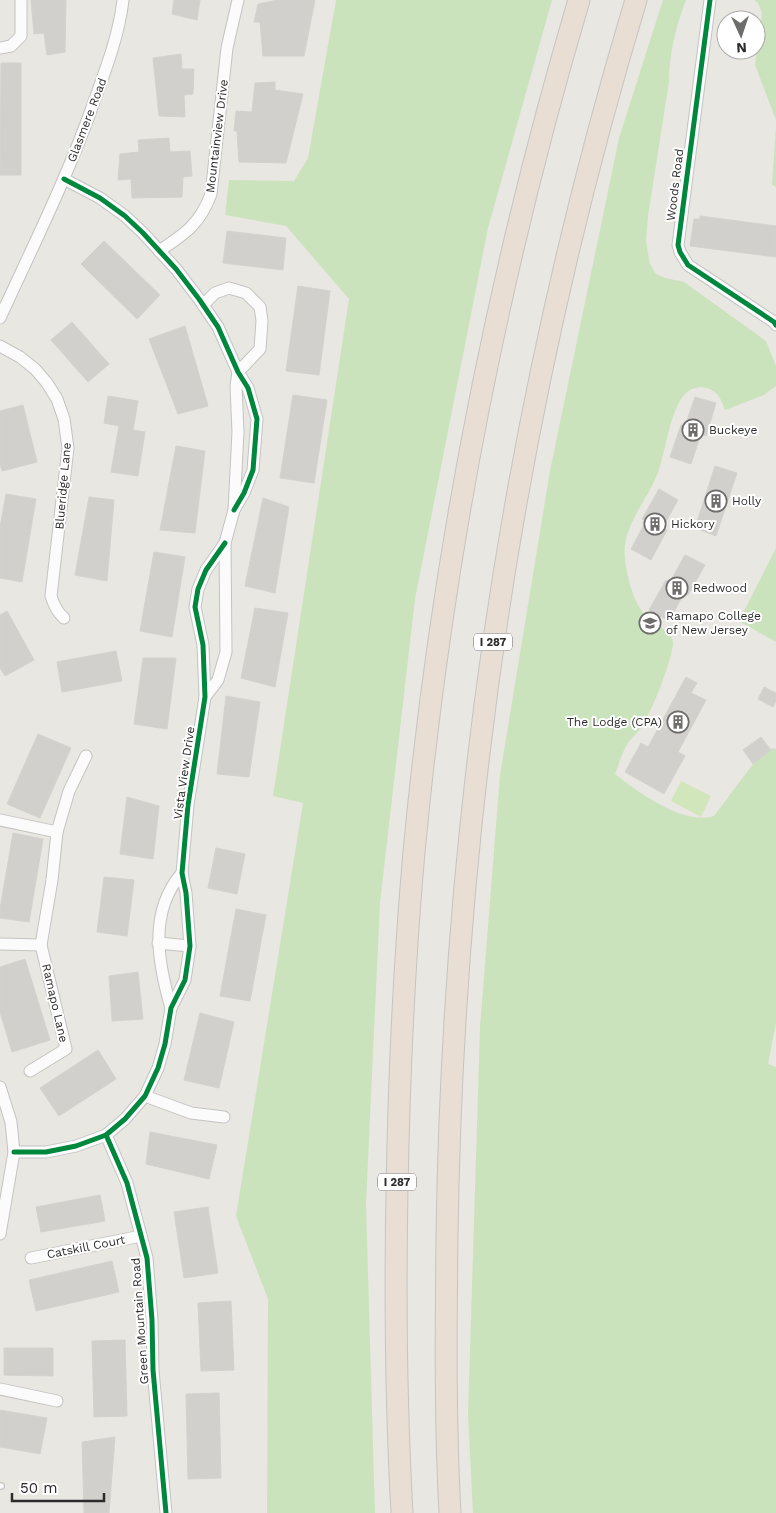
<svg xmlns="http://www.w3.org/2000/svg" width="776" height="1513" font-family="'Work Sans',sans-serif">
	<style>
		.green { fill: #cae3bd }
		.pitch { fill: #d2e6bb }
		.building { fill: #d2d0cd; stroke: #d4d2ce }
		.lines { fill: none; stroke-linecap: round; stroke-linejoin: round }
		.lane-casing { stroke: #c3c3c2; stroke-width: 8 }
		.street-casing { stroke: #c3c3c2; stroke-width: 13 }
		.highway-casing { stroke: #c5c4c2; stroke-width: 23 }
		.lane { stroke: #fcfbfb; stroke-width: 5.5 }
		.street { stroke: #fcfbfb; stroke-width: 11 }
		.highway { stroke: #e8ded4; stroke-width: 21 }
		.cycleway-casing { stroke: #fff; stroke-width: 8 }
		.cycleway { stroke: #00873e; stroke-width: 5 }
		.labels { text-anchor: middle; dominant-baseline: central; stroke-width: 4; stroke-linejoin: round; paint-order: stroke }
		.shield { fill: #fff; stroke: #6b6b6b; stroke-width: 1 }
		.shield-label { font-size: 11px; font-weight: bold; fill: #2c2c2c }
		.street-label { font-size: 12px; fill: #2c2c2c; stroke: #fff }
		.poi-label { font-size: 12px; fill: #2c2c2c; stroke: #fff; text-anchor: start }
	</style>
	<rect width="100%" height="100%" fill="#e9e7e2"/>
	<!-- green -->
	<g class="green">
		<polygon points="336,0 552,0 488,228 415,599 380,903 366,1204 375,1513 267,1513 268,1299 236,1216 303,803 273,796 349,299 286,226 225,215 229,180 294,181 308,158"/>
		<path d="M 663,0 L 686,0 C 676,26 669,54 669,82 L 648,216 L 646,242 L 650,264 L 656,274 L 665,278 L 684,282 L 766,341 L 776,366 L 776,386 L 764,395 L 725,410 C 722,401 718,391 707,388 C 700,386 691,388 686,393 C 669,410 666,453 657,475 C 646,502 621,528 625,559 C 627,576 633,602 645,615 C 653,624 674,632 673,644 C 671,663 653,708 643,725 C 639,732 632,737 628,743 C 622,752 619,764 615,774 C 638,792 684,826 714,816 L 753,764 L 773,748 L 776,749 L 776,1023 L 768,1064 L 776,1067 L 776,1513 L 473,1513 L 468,1415 L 480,1027 L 500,775 L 550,471 L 619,138 Z"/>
		<polygon points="754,0 776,0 776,120 755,65 762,13 758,3"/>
		<polygon points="776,127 776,187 772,185"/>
		<polygon points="776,548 776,642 739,621"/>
	</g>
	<!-- pitch -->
	<polygon class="pitch" points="681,781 711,796 701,817 671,801"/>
	<!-- building -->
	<g class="building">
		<polygon points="31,0 66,0 65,52 47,55 44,33 34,34"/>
		<polygon points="174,0 200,0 197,20 172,14"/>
		<polygon points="278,0 315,0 304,56 263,56 260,22 254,22 258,4"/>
		<polygon points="181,54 182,69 194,69 193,94 184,95 185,117 159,116 153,58"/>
		<polygon points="1,63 21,63 21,175 0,175"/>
		<polygon points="275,82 275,90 303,94 286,163 239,162 237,131 234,131 236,111 252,112 255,83"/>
		<polygon points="169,138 170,152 190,151 192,176 183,177 182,197 132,198 131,179 118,180 120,154 139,152 138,140"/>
		<polygon points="700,216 776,226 776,257 690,246 694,219 700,219"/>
		<polygon points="227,231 286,238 283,270 223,263"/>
		<polygon points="104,241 160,295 137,319 81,264"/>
		<polygon points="298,286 330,291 319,375 286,371"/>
		<polygon points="72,322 109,364 88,382 51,340"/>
		<polygon points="185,326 208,406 178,414 149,339"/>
		<polygon points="293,395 327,400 314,483 280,478"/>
		<polygon points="108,396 138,401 133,430 145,432 138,476 111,472 119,426 104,423"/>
		<polygon points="695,397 716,403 706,436 701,434 691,464 670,457 681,425 685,426"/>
		<polygon points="23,405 37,462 2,471 0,464 0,411"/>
		<polygon points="176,446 205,451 195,533 160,530"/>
		<polygon points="715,466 737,473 716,536 695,528"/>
		<polygon points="659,489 678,500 663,527 667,530 651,560 631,549 646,521 642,519"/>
		<polygon points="6,494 36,499 22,582 0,578 0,527"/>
		<polygon points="89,497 114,500 107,581 75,575"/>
		<polygon points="263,498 289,507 275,593 245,586"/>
		<polygon points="154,552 185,557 172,637 140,631"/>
		<polygon points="685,555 705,565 688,595 684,593 669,621 649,610 666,580 670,582"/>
		<polygon points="255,608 288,613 275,687 241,678"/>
		<polygon points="7,611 34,660 5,676 0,668 0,615"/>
		<polygon points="116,651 122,681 62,692 57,662"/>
		<polygon points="143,658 176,658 167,729 134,724"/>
		<polygon points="686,677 697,683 691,693 706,700 678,752 685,756 664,794 625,772 641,743 648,747"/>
		<polygon points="764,687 776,693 776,701 773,707 758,699"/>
		<polygon points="226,696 260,702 249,777 217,774"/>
		<polygon points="38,734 71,748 40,818 7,804"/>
		<polygon points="761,737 771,750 753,764 743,750"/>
		<polygon points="127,797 159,806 153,859 120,854"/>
		<polygon points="13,833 43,839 29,922 0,918 0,909"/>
		<polygon points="216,848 245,854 237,894 208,888"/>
		<polygon points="104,877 134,880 127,936 97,932"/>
		<polygon points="236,909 266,915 250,1001 220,996"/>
		<polygon points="25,959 50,1040 12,1052 0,1012 0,967"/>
		<polygon points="138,972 143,1019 112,1021 109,976"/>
		<polygon points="200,1013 234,1022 219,1088 184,1080"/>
		<polygon points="98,1050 116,1079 59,1116 40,1088"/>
		<polygon points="150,1132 217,1145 209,1179 146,1164"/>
		<polygon points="100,1195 105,1221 41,1232 36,1207"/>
		<polygon points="208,1207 218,1273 184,1278 174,1212"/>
		<polygon points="112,1261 119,1292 36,1311 29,1280"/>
		<polygon points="231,1301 234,1370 201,1371 198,1303"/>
		<polygon points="125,1340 127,1416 94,1417 92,1341"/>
		<polygon points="4,1348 53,1348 53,1376 4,1375"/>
		<polygon points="219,1393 221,1478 188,1479 186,1394"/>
		<polygon points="0,1410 47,1418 40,1454 0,1447"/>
		<polygon points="115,1437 109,1513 84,1513 82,1442"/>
	</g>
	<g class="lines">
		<!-- lane casing -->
		<g class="lane-casing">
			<polyline id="lane" points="0,1486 1,1486"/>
		</g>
		<!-- street casing -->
		<g class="street-casing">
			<g id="street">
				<polyline points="710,0 678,245 680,252 688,265 774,322 776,325"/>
				<polyline points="0,48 11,46 21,36 21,0"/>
				<polyline points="64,179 100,198 125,216 143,233 176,269 199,299 218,327 238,372 248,388 257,419 253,470 244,493 234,510"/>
				<path d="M 159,251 C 185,234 200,224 211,194 L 227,48 L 238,0"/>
				<polyline points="203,305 215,293 229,288 246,293 260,307 262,321 260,349 238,372"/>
				<path d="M 0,318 C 33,246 69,174 95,99 C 107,66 119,34 123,0"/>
				<path d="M 0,346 L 20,357 L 35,369 L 47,383 L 57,399 L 64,419 L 68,448 L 51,596 C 54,606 57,612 64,618"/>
				<polyline points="205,697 218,680 226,652 225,543 234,510 238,432 236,386 238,372"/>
				<polyline points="0,820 57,832"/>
				<polyline points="158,943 190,946"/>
				<polyline points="0,944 41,945"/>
				<path d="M 171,1008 C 158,963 148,912 182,873"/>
				<polyline points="30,1071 66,1049 41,945 52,880 57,832 69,791 86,756"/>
				<polyline points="0,1087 11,1122 14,1152 0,1234"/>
				<polyline points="145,1096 191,1113 224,1117"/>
				<polyline points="106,1135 127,1183 147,1258 152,1320 153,1370 166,1513"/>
				<polyline points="14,1152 46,1152 76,1146 106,1135 125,1119 145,1096 158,1068 165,1044 171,1008 185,980 190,946 186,893 182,873 188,805 205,697 203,645 195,607 198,589 206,570 225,543"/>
				<polyline points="31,1258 141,1236"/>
				<polyline points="0,1389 57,1401"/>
			</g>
		</g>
		<!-- highway casing -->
		<g class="highway-casing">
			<g id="highway">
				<path d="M 402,1513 C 396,1405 395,1298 397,1190 C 399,1077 404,964 414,852 C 441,564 497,277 579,0"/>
				<path d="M 450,1513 C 445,1421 446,1329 447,1236 C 453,818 515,401 636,0"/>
			</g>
		</g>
		<!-- lane -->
		<use href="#lane" class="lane"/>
		<!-- street -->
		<use href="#street" class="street"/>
		<!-- highway -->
		<use href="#highway" class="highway"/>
		<!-- cycleway casing -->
		<g class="cycleway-casing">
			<g id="cycleway">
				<polyline points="710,0 678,245 680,252 688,265 774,322 776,325"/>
				<polyline points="64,179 100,198 125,216 143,233 176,269 199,299 218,327 238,372 248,388 257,419 253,470 244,493 234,510"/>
				<polyline points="106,1135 127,1183 147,1258 152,1320 153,1370 166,1513"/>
				<polyline points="14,1152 46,1152 76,1146 106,1135 125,1119 145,1096 158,1068 165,1044 171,1008 185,980 190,946 186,893 182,873 188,805 205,697 203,645 195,607 198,589 206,570 225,543"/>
			</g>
		</g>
		<!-- cycleway -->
		<use href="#cycleway" class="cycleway"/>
	</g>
	<!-- icons -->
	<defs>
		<g id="building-ring" transform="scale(1.125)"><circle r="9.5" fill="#fff" stroke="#6e6d6c" stroke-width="1.5"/><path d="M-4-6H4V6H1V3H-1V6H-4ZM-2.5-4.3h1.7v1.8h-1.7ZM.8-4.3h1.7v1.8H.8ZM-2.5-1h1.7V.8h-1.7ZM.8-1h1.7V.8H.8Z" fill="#6e6d6c"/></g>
		<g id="university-ring" transform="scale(1.125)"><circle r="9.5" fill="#fff" stroke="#6e6d6c" stroke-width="1.5"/><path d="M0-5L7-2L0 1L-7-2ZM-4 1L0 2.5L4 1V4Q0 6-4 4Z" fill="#6e6d6c"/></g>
	</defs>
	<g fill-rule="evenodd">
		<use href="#building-ring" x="693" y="430"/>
		<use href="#building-ring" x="716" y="501"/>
		<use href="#building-ring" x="655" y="524"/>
		<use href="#building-ring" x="677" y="588"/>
		<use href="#university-ring" x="650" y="623"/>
		<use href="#building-ring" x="678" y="722"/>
	</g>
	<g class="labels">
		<!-- shield labels -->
		<g class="shield">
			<rect x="474" y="633.5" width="38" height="17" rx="4"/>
			<rect x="378" y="1173.5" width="38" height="17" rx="4"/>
		</g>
		<g class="shield-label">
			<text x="493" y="642">I 287</text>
			<text x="397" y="1182">I 287</text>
		</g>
		<!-- street labels -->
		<g class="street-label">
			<text transform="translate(87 120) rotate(-69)">Glasmere Road</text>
			<text transform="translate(217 136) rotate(-83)">Mountainview Drive</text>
			<text transform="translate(675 185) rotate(-83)">Woods Road</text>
			<text transform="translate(63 486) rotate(-85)">Blueridge Lane</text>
			<text transform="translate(184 773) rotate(-82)">Vista View Drive</text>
			<text transform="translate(55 1003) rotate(77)">Ramapo Lane</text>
			<text transform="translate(86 1247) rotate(-11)">Catskill Court</text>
			<text transform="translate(140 1321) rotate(-94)">Green Mountain Road</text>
		</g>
		<!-- poi labels -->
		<g class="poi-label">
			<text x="709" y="430">Buckeye</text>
			<text x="732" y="501">Holly</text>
			<text x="671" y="524">Hickory</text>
			<text x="693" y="588">Redwood</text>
			<text x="666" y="616">Ramapo College<tspan x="666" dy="14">of New Jersey</tspan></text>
			<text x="662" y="722" text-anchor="end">The Lodge (CPA)</text>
		</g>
	</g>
	<!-- north arrow -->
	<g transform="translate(741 35) rotate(177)"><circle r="24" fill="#ffffff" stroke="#ababab"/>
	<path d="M0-4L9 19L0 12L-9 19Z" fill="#6e6d6c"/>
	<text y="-8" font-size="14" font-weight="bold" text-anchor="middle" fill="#2c2c2c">N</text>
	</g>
	<!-- scale -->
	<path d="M12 1493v8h92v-8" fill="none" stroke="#2c2c2c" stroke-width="2.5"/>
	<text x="20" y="1493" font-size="15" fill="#2c2c2c" stroke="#ffffff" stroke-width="4" paint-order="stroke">50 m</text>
</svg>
